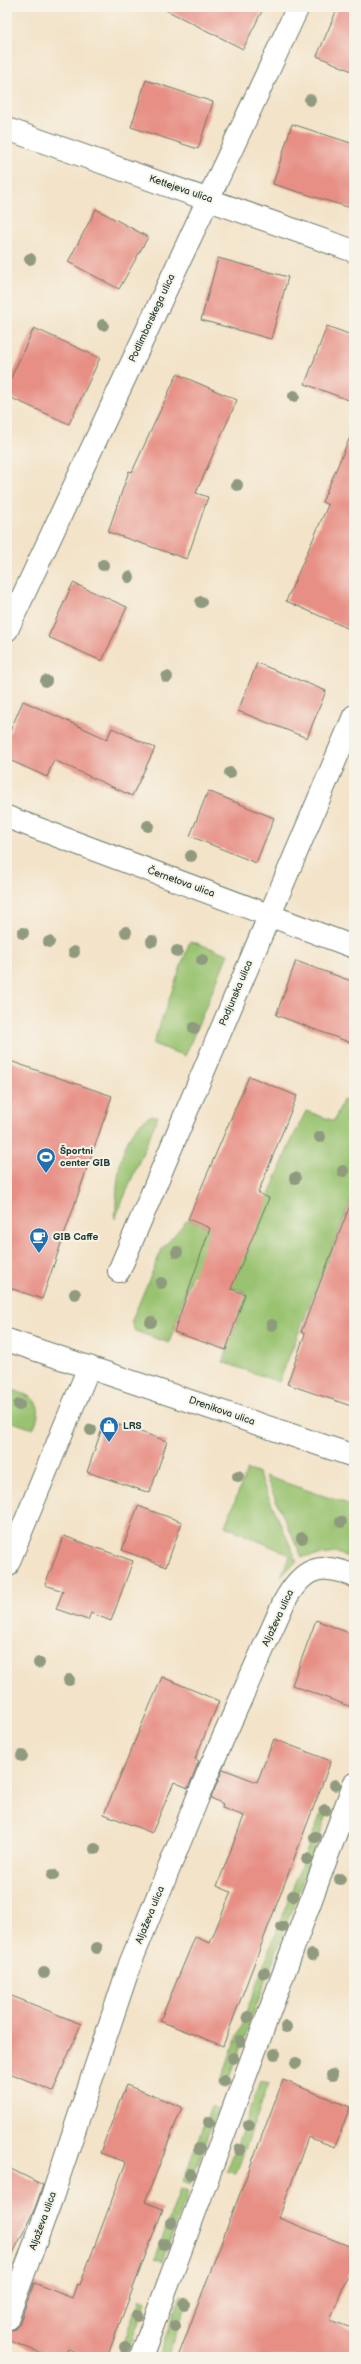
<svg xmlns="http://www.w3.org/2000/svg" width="361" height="2364" font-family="'Balsamiq Sans',sans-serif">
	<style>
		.green { fill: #99c36f; stroke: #5c8052 }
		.building { fill: #e78f85 }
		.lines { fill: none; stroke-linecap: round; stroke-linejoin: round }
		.minor-casing { stroke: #697768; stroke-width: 24 }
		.major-casing { stroke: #697768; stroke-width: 24 }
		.minor { stroke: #fff; stroke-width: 22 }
		.major { stroke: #fff; stroke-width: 22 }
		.tree { fill: #8f9a7f }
		.labels { text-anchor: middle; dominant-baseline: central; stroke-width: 4; stroke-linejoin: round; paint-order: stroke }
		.street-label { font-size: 10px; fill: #1f3d34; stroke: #f7f3e8 }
		.poi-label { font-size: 10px; font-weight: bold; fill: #1f3d34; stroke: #f7f3e8; text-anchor: start }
	</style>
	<rect width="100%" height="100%" fill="#f7f3e8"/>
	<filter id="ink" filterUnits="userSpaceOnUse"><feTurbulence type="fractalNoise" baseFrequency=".025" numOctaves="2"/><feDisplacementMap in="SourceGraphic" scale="8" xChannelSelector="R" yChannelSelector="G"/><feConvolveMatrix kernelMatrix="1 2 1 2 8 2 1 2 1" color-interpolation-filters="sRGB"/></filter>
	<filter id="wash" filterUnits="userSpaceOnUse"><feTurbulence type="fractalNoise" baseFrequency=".012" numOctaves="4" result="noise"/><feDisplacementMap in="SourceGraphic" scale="16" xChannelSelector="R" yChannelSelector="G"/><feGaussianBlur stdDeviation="0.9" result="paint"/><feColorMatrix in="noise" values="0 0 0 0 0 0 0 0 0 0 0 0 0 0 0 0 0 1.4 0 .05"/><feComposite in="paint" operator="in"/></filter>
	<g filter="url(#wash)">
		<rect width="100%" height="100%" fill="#f3e3c8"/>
		<!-- green -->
		<g class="green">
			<polygon points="190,941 228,954 185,1056 153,1044"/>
			<polygon points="343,1100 354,1104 354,1193 279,1382 223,1362 247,1293 192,1274 169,1343 135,1331 131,1322 162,1249 188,1219 249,1244 289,1146 306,1111 334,1121"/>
			<path d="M 150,1116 L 158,1116 L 115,1219 C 118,1183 115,1137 150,1116 Z"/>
			<path d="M 7,1388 C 32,1396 47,1401 33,1429 L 7,1420 Z"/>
			<polygon points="247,1470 258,1473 297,1561 281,1576 290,1555 225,1526"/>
			<polygon points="265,1476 354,1506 354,1559 337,1553 302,1557"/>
			<polygon points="322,1810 328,1812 226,2088 219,2085"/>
			<polygon points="261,2081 269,2083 236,2174 227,2171"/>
			<polygon points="211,2106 218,2109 190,2185 183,2182"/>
			<polygon points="180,2189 188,2192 162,2262 155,2259"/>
			<polygon points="181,2295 189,2298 167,2357 158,2357"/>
			<polygon points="140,2300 146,2302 126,2357 118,2357"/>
		</g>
		<g id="blocks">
			<!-- building -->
			<g class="building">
				<polygon points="160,7 264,7 243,49"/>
				<polygon points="338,7 354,7 354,72 317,56"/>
				<polygon points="146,80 213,102 198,149 131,127"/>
				<polygon points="292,124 354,144 354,209 273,184"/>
				<polygon points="96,209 148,237 119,289 68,262"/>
				<polygon points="218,258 288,277 271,339 201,320"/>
				<polygon points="327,326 354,336 354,402 305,384"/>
				<polygon points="34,328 100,358 69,424 7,396 7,386"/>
				<polygon points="177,374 237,400 196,493 208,497 187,559 108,532 129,471 132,472"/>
				<polygon points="354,428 354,631 286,601 328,505 322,502"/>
				<polygon points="73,583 127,607 102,661 48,637"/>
				<polygon points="257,663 326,691 307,738 238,711"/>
				<polygon points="23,701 107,739 112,728 155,748 132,796 54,760 47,777 7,759 7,738"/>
				<polygon points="208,791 274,818 256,863 190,836"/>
				<polygon points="296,961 354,982 354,1044 276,1015"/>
				<polygon points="7,1060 112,1096 42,1299 7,1287"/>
				<polygon points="249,1076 297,1096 258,1193 269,1198 231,1289 245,1294 226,1350 174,1332 210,1228 188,1219"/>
				<polygon points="352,1200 354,1200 354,1407 287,1384 305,1334 301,1332"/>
				<polygon points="105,1420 167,1441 150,1493 87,1472"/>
				<polygon points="138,1506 182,1522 166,1567 122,1550"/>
				<polygon points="64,1536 133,1561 111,1621 91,1613 88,1620 56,1609 63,1591 45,1585"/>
				<polygon points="316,1620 354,1635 354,1708 292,1685"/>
				<polygon points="162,1677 219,1701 195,1759 199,1761 188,1788 174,1782 152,1833 104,1814"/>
				<polygon points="274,1739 331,1761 223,2046 160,2021 195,1937 210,1943 231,1892 217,1886 244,1816 222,1808 223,1804 211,1798 223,1769 257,1782"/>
				<polygon points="7,1994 81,2024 53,2091 7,2072"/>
				<polygon points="283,2080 350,2107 335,2147 308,2137 279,2218 354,2248 354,2260 330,2320 354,2329 354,2357 178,2357"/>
				<polygon points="126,2085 182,2107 145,2202 163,2209 107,2357 90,2357 68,2349 65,2357 52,2357 7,2340 7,2331 15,2329 19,2324 34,2283 72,2298 77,2284 80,2285 126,2162 100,2153"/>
				<polygon points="7,2167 43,2185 35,2208 7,2266"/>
			</g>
		</g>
	</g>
	<g filter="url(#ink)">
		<use href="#blocks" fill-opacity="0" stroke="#697768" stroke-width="1"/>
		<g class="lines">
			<!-- minor casing -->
			<g class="minor-casing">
				<g id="minor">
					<polyline points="7,129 354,251"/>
					<polyline points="7,630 298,7"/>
					<polyline points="7,817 354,947"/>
					<polyline points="119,1271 354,716"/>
					<polyline points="7,1566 89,1367"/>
					<path d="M 7,2319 L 52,2197 L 130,1964 L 209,1770 L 284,1602 C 302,1569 319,1561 354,1576"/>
					<polyline points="141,2357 354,1784"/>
				</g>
			</g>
			<!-- major casing -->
			<g class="major-casing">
				<polyline id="major" points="7,1340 354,1456"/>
			</g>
			<!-- minor -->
			<use href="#minor" class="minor"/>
			<!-- major -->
			<use href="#major" class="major"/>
		</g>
		<!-- trees -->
		<g class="tree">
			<circle cx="310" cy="100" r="6"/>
			<circle cx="30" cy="259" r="6"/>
			<circle cx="103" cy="325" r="6"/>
			<circle cx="294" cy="396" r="6"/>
			<circle cx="237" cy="485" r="6"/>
			<circle cx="103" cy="565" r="6"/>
			<circle cx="129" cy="577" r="6"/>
			<circle cx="201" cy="602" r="6"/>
			<circle cx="167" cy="677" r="6"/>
			<circle cx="46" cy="681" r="6"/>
			<circle cx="230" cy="773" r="6"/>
			<circle cx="148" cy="826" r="6"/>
			<circle cx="191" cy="856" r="6"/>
			<circle cx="126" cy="932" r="6"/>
			<circle cx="23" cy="933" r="6"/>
			<circle cx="152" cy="941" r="6"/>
			<circle cx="49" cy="942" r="6"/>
			<circle cx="177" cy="951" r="6"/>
			<circle cx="74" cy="952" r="6"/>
			<circle cx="202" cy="960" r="6"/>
			<circle cx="194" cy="1028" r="6"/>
			<circle cx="320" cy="1137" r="6"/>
			<circle cx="343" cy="1171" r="6"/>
			<circle cx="295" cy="1178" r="6"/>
			<circle cx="177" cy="1252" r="6"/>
			<circle cx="161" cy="1283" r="6"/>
			<circle cx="75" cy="1294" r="6"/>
			<circle cx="151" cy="1322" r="6"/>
			<circle cx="272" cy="1325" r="6"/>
			<circle cx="19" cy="1405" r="6"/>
			<circle cx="91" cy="1430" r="6"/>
			<circle cx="238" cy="1476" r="6"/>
			<circle cx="341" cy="1522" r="6"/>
			<circle cx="302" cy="1538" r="6"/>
			<circle cx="39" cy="1663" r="6"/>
			<circle cx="69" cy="1680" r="6"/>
			<circle cx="22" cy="1756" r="6"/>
			<circle cx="335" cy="1785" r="6"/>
			<circle cx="325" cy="1810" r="6"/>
			<circle cx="315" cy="1837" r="6"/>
			<circle cx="95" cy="1849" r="6"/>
			<circle cx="307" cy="1859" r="6"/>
			<circle cx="53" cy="1875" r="6"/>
			<circle cx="340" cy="1879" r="6"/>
			<circle cx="293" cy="1896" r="6"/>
			<circle cx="282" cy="1927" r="6"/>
			<circle cx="97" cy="1948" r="6"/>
			<circle cx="312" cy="1955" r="6"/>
			<circle cx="44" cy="1973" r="6"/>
			<circle cx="264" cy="1973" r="6"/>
			<circle cx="248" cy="2017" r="6"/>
			<circle cx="286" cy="2027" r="6"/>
			<circle cx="240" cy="2041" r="6"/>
			<circle cx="275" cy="2054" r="6"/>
			<circle cx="233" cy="2058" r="6"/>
			<circle cx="296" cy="2063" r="6"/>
			<circle cx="332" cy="2075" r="6"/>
			<circle cx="224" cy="2081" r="6"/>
			<circle cx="209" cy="2122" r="6"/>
			<circle cx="249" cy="2125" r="6"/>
			<circle cx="199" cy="2149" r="6"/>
			<circle cx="240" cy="2150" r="6"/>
			<circle cx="190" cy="2174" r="6"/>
			<circle cx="171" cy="2223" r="6"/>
			<circle cx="164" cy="2244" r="6"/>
			<circle cx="184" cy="2304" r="6"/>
			<circle cx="137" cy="2316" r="6"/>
			<circle cx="175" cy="2326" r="6"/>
			<circle cx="125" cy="2347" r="6"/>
		</g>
	</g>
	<!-- icons -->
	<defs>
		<g id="stadium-pin" transform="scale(1)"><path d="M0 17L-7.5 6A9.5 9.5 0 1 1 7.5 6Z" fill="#1f6fb2" stroke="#f7f3e8"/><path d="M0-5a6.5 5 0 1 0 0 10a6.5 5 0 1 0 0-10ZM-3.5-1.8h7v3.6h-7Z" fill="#fff"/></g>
		<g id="cafe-pin" transform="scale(1)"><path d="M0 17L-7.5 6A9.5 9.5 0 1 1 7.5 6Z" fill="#1f6fb2" stroke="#f7f3e8"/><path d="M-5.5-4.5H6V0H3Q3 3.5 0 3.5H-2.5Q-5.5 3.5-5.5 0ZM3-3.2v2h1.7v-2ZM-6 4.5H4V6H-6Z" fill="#fff"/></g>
		<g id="shop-pin" transform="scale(1)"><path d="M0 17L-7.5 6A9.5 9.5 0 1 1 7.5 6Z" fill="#1f6fb2" stroke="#f7f3e8"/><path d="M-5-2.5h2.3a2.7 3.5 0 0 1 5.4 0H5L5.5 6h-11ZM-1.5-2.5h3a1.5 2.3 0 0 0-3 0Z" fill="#fff"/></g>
	</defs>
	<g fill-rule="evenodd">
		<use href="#stadium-pin" x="46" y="1157"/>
		<use href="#cafe-pin" x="39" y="1237"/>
		<use href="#shop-pin" x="109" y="1426"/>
	</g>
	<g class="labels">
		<!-- street labels -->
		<g class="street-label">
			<text transform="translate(181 189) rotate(19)">Kettejeva ulica</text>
			<text transform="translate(152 318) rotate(-65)">Podlimbarskega ulica</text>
			<text transform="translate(181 882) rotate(20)">Černetova ulica</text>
			<text transform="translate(236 993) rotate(-67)">Podjunska ulica</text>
			<text transform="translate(222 1411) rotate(19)">Drenikova ulica</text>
			<text transform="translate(278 1618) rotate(-65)">Aljaževa ulica</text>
			<text transform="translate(150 1915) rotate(-68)">Aljaževa ulica</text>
			<text transform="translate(43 2221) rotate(-70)">Aljaževa ulica</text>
		</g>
		<!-- poi labels -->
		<g class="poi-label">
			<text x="60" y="1151">Športni<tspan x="60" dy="12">center GIB</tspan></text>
			<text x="53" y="1237">GIB Caffe</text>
			<text x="123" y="1426">LRS</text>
		</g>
	</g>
	<!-- margin -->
	<rect width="361" height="2364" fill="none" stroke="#f7f3e8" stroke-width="24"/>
</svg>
